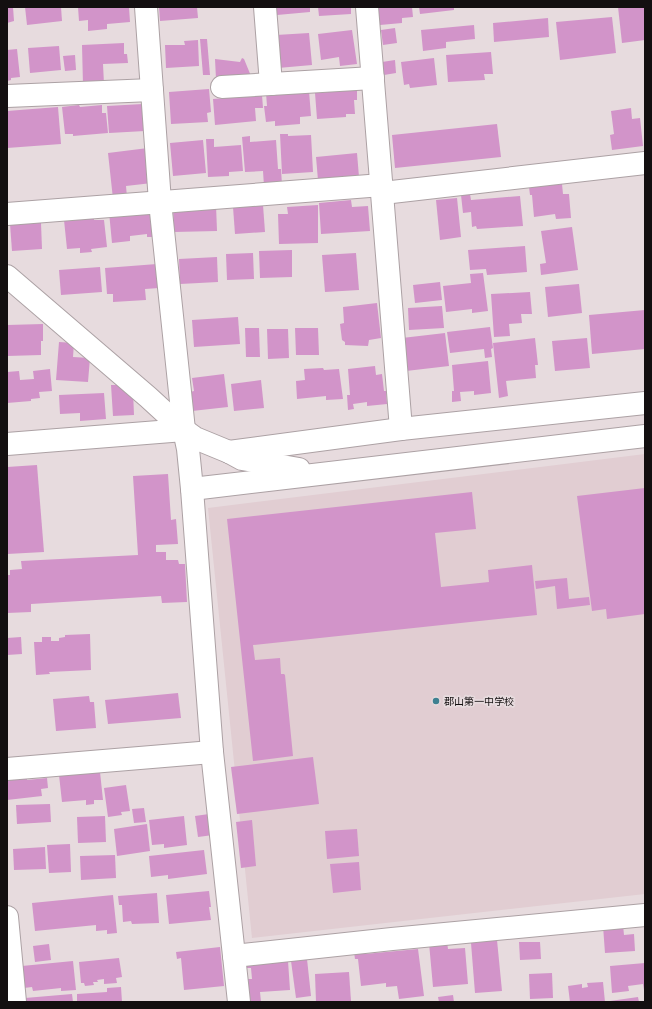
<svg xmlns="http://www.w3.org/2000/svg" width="652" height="1009" font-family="'Work Sans','Noto Sans JP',sans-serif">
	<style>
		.built { fill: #e1cdd2 }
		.building { fill: #d294c9 }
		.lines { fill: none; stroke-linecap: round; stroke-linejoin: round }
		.minor-casing { stroke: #aca1a4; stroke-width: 24 }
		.tertiary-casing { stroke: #aca1a4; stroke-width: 24 }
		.minor { stroke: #fff; stroke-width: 22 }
		.tertiary { stroke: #fff; stroke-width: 22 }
		.poi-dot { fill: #3e8091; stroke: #e7dbde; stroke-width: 1.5 }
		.labels { text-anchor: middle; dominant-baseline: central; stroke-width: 3.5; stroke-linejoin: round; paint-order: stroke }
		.poi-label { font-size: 10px; fill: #130f10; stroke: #e7dbde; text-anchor: start }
	</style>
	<rect width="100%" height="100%" fill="#e7dbde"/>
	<!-- built -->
	<polygon class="built" points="645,454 645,894 252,938 208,508"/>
	<!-- building -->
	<g class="building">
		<polygon points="7,7 13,7 14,21 7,23"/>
		<polygon points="25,7 61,7 62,21 27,25"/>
		<polygon points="78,7 129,7 130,22 107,24 107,29 88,31 88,20 79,21"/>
		<polygon points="159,7 197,7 198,18 160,21"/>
		<polygon points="276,7 310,7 310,12 277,15"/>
		<polygon points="318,7 351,7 351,14 319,16"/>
		<polygon points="378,7 412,7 413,17 402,18 402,23 380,25"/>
		<polygon points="419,7 454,7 454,10 420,14"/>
		<polygon points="618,7 645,7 645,40 622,43"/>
		<polygon points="612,17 616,53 560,60 556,22"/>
		<polygon points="548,18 549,37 494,42 493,23"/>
		<polygon points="474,25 475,39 446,42 446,48 423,51 421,30"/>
		<polygon points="395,28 397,43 383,45 381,30"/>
		<polygon points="352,30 357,64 340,66 339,57 321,60 318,34"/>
		<polygon points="309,33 312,65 278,68 276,35"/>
		<polygon points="200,39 207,39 210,75 203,75"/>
		<polygon points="198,40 199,66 166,68 165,45 185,45 184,41"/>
		<polygon points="124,43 124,54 127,54 128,63 103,64 104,84 83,85 82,45"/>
		<polygon points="59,46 61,70 30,73 28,48"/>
		<polygon points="17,49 20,77 11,78 11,80 7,81 7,50"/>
		<polygon points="491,52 493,74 484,74 485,80 448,82 446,55"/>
		<polygon points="75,55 76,70 65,71 63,56"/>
		<polygon points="242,58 244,59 251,76 216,79 215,59 240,62"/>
		<polygon points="434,58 437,85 410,88 409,84 404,85 401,62"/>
		<polygon points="395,60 396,73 384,75 382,62"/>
		<polygon points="209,89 211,112 207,113 208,122 171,124 169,92"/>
		<polygon points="357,90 357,100 354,100 355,114 346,114 346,117 317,119 315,93"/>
		<polygon points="309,91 311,116 300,117 300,124 275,126 275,121 266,122 264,106 267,106 266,93"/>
		<polygon points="262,95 263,108 255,108 256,121 215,125 213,99"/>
		<polygon points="143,104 145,131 109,133 107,106"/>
		<polygon points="79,105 80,107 102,105 102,113 106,113 108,133 73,136 73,134 65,134 62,107"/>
		<polygon points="58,107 61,144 7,148 7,111"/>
		<polygon points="631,108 632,119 640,118 643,146 612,150 610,135 614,134 611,111"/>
		<polygon points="497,124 501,157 395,168 392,135"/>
		<polygon points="280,134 288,134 288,136 311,135 313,172 282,174"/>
		<polygon points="250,136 250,142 276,140 278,169 281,169 282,185 264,186 263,171 245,172 242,137"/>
		<polygon points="206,139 214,139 214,147 241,145 243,171 229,172 229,176 208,177"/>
		<polygon points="203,140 206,173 173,176 170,143"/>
		<polygon points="148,148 152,183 126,186 127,197 113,199 108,153"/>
		<polygon points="357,153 359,177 318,180 316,157"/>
		<polygon points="562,184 563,194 569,194 571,218 556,219 555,214 534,217 532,195 530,195 529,187"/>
		<polygon points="470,194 471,200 520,196 523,226 477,229 476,226 472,227 471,212 463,213 461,195"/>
		<polygon points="457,198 461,237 440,240 436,200"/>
		<polygon points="351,200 352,207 368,206 370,231 321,234 319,203"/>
		<polygon points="216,205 217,231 174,232 173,207"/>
		<polygon points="263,205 265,232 235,234 233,207"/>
		<polygon points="318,205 318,243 279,244 278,214 288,214 287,207"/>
		<polygon points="152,207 155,237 147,237 147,234 130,236 130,241 112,243 109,212"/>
		<polygon points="94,218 94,220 104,220 107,247 91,249 92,252 80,253 80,248 67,249 64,220"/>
		<polygon points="41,223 42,249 12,251 10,224"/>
		<polygon points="572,227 578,270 541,275 540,264 546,263 541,231"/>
		<polygon points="525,246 527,272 487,275 486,269 470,270 468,250"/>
		<polygon points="292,250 292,277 260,278 259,251"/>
		<polygon points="253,253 254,279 227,280 226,254"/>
		<polygon points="356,253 359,290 325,292 322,255"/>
		<polygon points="217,257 218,282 180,284 179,259"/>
		<polygon points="157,264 159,288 145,289 146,300 113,302 113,294 107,294 105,268"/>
		<polygon points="100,267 102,292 61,295 59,270"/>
		<polygon points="483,273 488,311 472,313 472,309 446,312 443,286 471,283 470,274"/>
		<polygon points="440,282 442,300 415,303 413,285"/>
		<polygon points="579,284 582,313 548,317 545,287"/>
		<polygon points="530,292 532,314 521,314 522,323 509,324 510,336 494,337 491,294"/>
		<polygon points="377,303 381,338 369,340 368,346 345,345 345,342 342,340 340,324 344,323 343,307"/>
		<polygon points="442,306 444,328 409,330 408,308"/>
		<polygon points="645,310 645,349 592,354 589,315"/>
		<polygon points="238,317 240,344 194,347 192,320"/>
		<polygon points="43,324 43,341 41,341 41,355 7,356 7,325"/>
		<polygon points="490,327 493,348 491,349 492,357 485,358 484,349 450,353 447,332"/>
		<polygon points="245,328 259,328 260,357 246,357"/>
		<polygon points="295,328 318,328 319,355 296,355"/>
		<polygon points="267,329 288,329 289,358 268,359"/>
		<polygon points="445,333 449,366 406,371 402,338"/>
		<polygon points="535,338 538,365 535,365 536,378 506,381 508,396 499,398 493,343"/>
		<polygon points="587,338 590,368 555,371 552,341"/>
		<polygon points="59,342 74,343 73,357 90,358 88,382 56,380"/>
		<polygon points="488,361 491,393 474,395 474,391 460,392 461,401 452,402 452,391 454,391 452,365"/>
		<polygon points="375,366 376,375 382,374 384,391 386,391 387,404 367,406 367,402 353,404 354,409 348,410 347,395 350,395 348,369"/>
		<polygon points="323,368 324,370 339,369 343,399 326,400 326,396 297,399 296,381 305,380 304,369"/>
		<polygon points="50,369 52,391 39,392 40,398 31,399 31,401 7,403 7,372 19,371 20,380 34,379 33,371"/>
		<polygon points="224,374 228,407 192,411 190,392 194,391 192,378"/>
		<polygon points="261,380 264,408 234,411 231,384"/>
		<polygon points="111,385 123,385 123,391 133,391 134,415 113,416"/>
		<polygon points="104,393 106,419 80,421 80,413 60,414 59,395"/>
		<polygon points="37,465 44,552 7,554 7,467"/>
		<polygon points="168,474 171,520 176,519 178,544 156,545 156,552 166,552 166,560 178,560 179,564 185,564 187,602 162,603 161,596 31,604 31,612 7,613 7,575 10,575 10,570 22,569 21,561 138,555 133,476"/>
		<polygon points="645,488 645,614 607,619 606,609 592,611 577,496"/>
		<polygon points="472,492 476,529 435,533 441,587 489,582 488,570 532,565 537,615 253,645 255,660 280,658 281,674 284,674 285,675 293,756 253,761 227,519"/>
		<polygon points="567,578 569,599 589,597 590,605 557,609 555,586 536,589 535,581"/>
		<polygon points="90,634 91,670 49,672 50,674 36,675 34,642 42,642 42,637 51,637 51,641 59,641 59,638 65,637 65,635"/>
		<polygon points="21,637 22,654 7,655 7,638"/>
		<polygon points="178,693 181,718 108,724 105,700"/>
		<polygon points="89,696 90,702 94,702 96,728 56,731 53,699"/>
		<polygon points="313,757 319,804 237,814 231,767"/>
		<polygon points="100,772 103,800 94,800 94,804 86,805 86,800 62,802 59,775"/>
		<polygon points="27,778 27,780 47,778 48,788 41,789 42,796 7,800 7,780"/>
		<polygon points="126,785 130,811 121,812 122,815 108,817 104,788"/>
		<polygon points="50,804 51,822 17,824 16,805"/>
		<polygon points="144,808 146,822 134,823 132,809"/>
		<polygon points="209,814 213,835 198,837 195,816"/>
		<polygon points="105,816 106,842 78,843 77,817"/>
		<polygon points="184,816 187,845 164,848 164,844 152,845 149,820"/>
		<polygon points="252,820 256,866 241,868 236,822"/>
		<polygon points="147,824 150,851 117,856 114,829"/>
		<polygon points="357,829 359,856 327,859 325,831"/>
		<polygon points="70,844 71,872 49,873 47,845"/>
		<polygon points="45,847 46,869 14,870 13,849"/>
		<polygon points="204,850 207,874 168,879 168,875 151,877 149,856"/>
		<polygon points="115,855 116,878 81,880 80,856"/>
		<polygon points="359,862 361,890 333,893 330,864"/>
		<polygon points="209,891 211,907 209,907 211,920 169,924 166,895"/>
		<polygon points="157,893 159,923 132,924 131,921 123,922 122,905 119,905 118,896"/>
		<polygon points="113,895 117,933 107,934 107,930 96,931 96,925 35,931 32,903"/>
		<polygon points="623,925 624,935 634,934 635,951 605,953 603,926"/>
		<polygon points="497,940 502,991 475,993 471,943"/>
		<polygon points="447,942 448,949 465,948 468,984 433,987 429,943"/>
		<polygon points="519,942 540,942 541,959 520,960"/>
		<polygon points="49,944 51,960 35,962 33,946"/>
		<polygon points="220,947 224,986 184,990 181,958 177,959 176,952"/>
		<polygon points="418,949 424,996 399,999 397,986 386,987 386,983 361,986 358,959 355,959 354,952 365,951 365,954"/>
		<polygon points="119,958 122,977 116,978 117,983 104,984 104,979 97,980 98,982 93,982 94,985 85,986 84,983 81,983 79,962"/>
		<polygon points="307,959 311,996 296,998 291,961"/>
		<polygon points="73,961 76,990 61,991 61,988 33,991 32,987 24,988 22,966"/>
		<polygon points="288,961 290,990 260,992 261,1002 250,1002 248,979 252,979 251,968 247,968 247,962 264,963"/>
		<polygon points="645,963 645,990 644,990 643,984 628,986 629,991 612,993 610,966"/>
		<polygon points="349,972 351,1001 316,1002 315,974"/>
		<polygon points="552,973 553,998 530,999 529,974"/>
		<polygon points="603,982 605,1002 570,1002 568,986 582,984 582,988 588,987 587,983"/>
		<polygon points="121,987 122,1002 77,1002 77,994 107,992 107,988"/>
		<polygon points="72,994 73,1002 26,1002 25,998"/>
		<polygon points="453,995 454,1002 439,1002 438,997"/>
		<polygon points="638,997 639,1002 610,1002 610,1001"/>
	</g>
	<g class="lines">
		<!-- minor casing -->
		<g class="minor-casing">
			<g id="minor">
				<polyline points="146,7 160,202 184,430 188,449 192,489 212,752 239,1002"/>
				<polyline points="265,7 271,84"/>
				<polyline points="367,7 401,429"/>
				<polyline points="222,87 373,78"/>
				<polyline points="7,96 152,90"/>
				<polyline points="383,193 645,163"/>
				<polyline points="7,214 382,185"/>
				<polyline points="7,276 148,397 184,430 195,438 229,452"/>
				<polyline points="7,444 184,430"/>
				<polyline points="7,769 212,752"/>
				<polyline points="7,917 15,1002"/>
				<polyline points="234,956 392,939 645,915"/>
			</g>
		</g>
		<!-- tertiary casing -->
		<g class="tertiary-casing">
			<g id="tertiary">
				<polyline points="229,452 401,429 645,403"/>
				<polyline points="231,453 242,459 299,469"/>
				<polyline points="192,489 645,436"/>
			</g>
		</g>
		<!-- minor -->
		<use href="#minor" class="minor"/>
		<!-- tertiary -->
		<use href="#tertiary" class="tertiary"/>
	</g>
	<!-- markers -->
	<circle class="poi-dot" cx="436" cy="701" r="4"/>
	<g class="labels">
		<!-- poi labels -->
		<g class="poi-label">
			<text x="444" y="701">郡山第一中学校</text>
		</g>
	</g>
	<!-- border -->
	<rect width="652" height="1009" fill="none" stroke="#130f10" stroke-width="16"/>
</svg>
